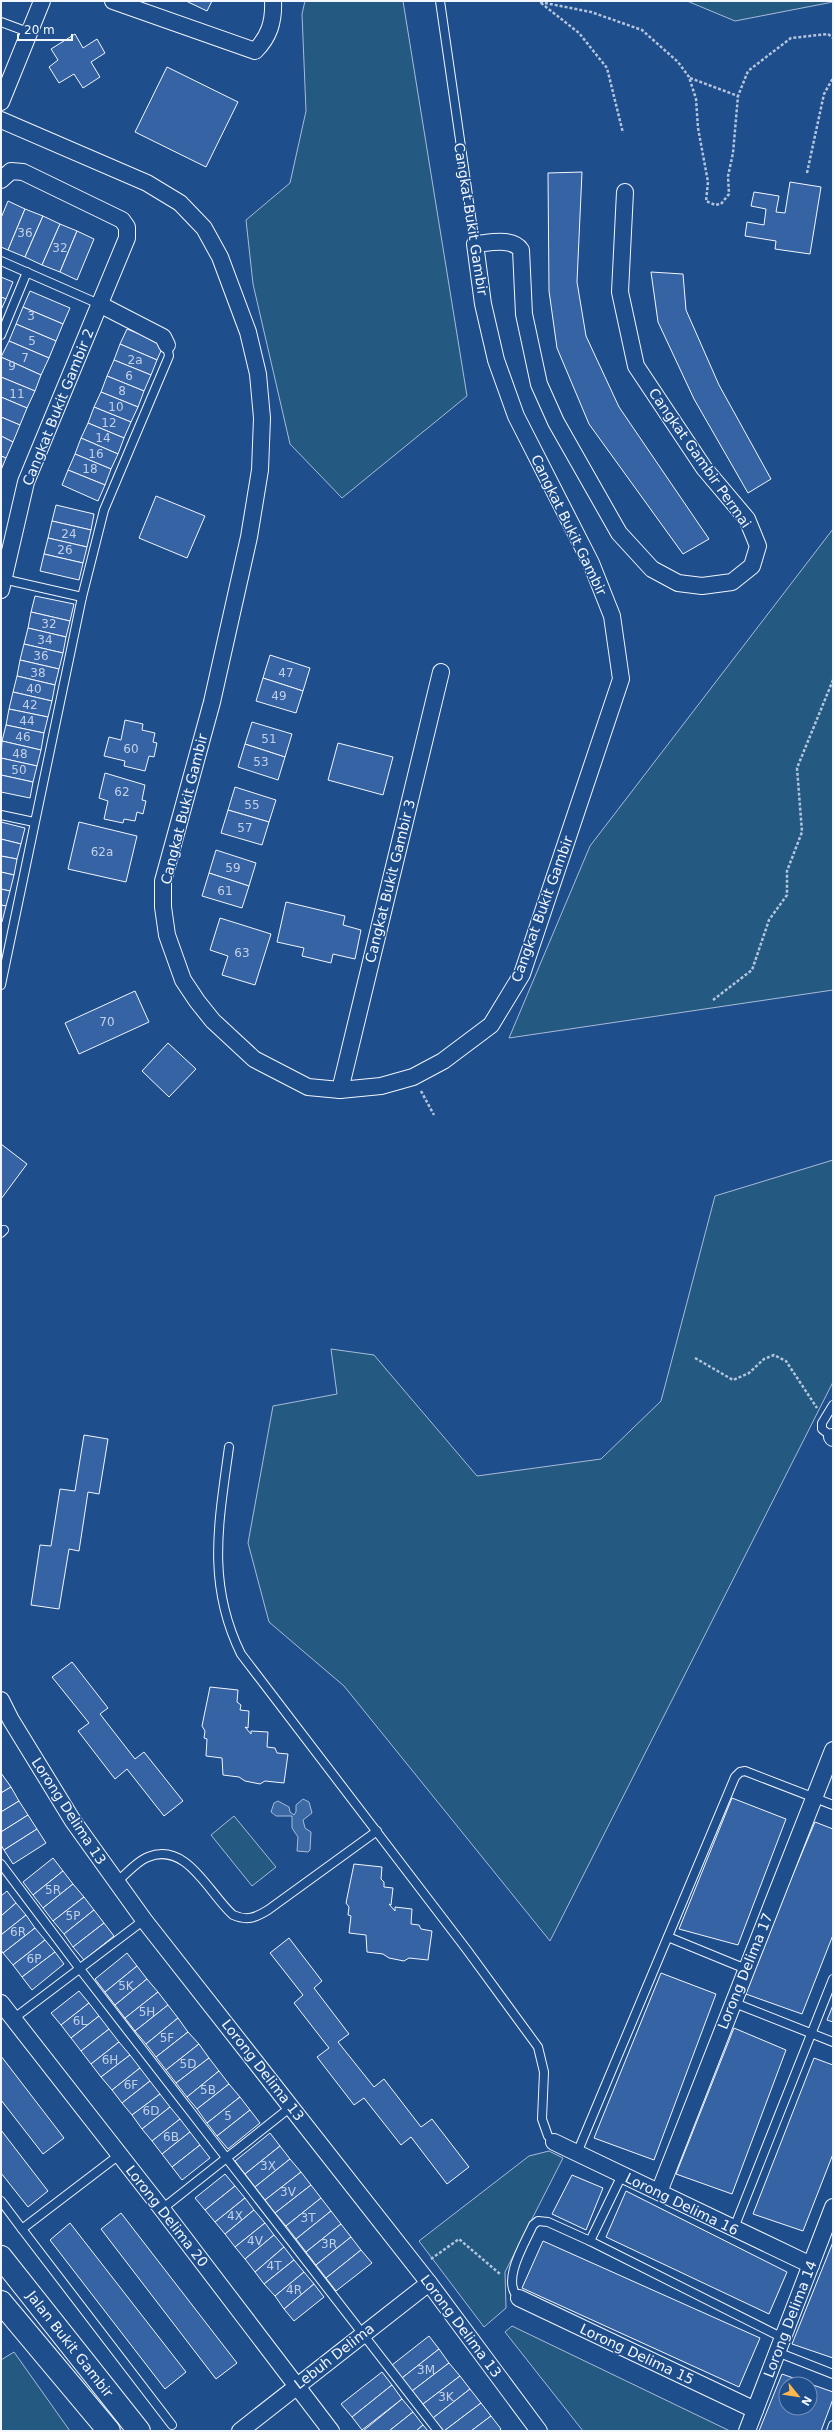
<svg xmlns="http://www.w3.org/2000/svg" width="834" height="2432" font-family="'DejaVu Sans',sans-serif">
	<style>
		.green { fill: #245a82; stroke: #a8bbd7 }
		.water { fill: #3b69a3; stroke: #a8bbd7 }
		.building { fill: #3563a3; stroke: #f2f6ff; fill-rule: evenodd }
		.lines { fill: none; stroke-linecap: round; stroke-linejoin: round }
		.lane-casing { stroke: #f2f6ff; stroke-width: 10 }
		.street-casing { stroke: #f2f6ff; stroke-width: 18 }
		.primary-casing { stroke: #f2f6ff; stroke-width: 24 }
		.path { stroke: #b3c4dc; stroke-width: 2.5; stroke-dasharray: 3 2; stroke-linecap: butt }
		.lane { stroke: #1f4e8c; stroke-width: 8 }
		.street { stroke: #1f4e8c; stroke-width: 16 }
		.primary { stroke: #1f4e8c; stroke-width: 22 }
		.labels { text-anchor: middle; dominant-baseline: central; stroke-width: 3; stroke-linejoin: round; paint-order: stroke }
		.number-label { font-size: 12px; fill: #c3d1e8 }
		.street-label { font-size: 14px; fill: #f2f6ff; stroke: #1f4e8c }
	</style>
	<rect width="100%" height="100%" fill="#1f4e8c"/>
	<!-- green -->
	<g class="green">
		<polygon points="305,1 403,1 467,396 342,498 290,444 253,284 246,220 290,183 306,111 302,14"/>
		<polygon points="687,1 833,1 833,2 735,21"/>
		<polygon points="833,525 833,990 509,1038 590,846 833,529"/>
		<polygon points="833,1160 833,1382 550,1941 344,1686 269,1622 248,1543 273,1406 337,1394 331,1349 374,1355 477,1476 601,1459 661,1401 715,1196"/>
		<polygon points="234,1816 276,1867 252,1886 211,1835"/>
		<polygon points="549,2151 563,2158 505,2272 506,2308 484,2327 419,2241 529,2156"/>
		<polygon points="512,2326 730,2431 583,2431 505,2332"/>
		<polygon points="14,2352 70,2431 1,2431 1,2360"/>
	</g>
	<!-- water -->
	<polygon class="water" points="303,1799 309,1802 312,1813 303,1820 305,1828 311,1832 310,1850 308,1852 297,1851 298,1837 292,1828 292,1816 276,1816 271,1812 274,1803 278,1801 289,1807 290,1812 294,1815 296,1812 296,1805"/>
	<!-- building -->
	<g class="building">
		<polygon points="186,1 212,1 207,11"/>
		<polygon points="75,34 83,48 97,39 105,53 91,62 100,77 83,88 74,74 59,83 49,67 58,60 51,49"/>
		<polygon points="167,67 238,102 206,167 135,132"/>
		<polygon points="582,172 577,282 586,336 619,407 709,539 683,554 589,424 557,348 549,291 548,173"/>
		<polygon points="790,182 821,187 810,254 775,249 776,241 745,236 747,222 764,225 766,209 751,206 754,192 779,196 776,212 785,213"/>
		<polygon points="8,201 25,209 8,250 1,247 1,218"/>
		<polygon points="25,209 43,216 25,257 8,250"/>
		<polygon points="43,216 60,224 42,265 25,257"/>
		<polygon points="60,224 77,231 60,272 42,265"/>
		<polygon points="77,231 94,239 77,280 60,272"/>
		<polygon points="651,272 683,274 686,310 719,385 771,479 748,493 694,399 658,322"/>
		<polygon points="1,277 13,282 6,299 1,297"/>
		<polygon points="30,291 70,308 63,324 23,307"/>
		<polygon points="1,297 6,299 1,310"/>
		<polygon points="23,307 63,324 56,341 16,324"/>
		<polygon points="16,324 56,341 49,358 9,341"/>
		<polygon points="127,329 164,344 157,360 120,344"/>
		<polygon points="9,341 49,358 41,375 1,357"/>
		<polygon points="120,344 157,360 151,375 114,360"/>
		<polygon points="1,357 41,375 35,391 1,377"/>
		<polygon points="114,360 151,375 144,391 107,376"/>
		<polygon points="107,376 144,391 138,407 101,392"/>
		<polygon points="1,377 35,391 27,408 1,397"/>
		<polygon points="101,392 138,407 131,422 94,407"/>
		<polygon points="1,397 27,408 20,425 1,417"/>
		<polygon points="94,407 131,422 124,438 88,423"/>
		<polygon points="1,417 20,425 13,442 1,436"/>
		<polygon points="88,423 124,438 118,454 81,438"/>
		<polygon points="1,436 13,442 6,458 1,456"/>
		<polygon points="81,438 118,454 111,469 75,454"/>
		<polygon points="75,454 111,469 105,485 68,470"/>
		<polygon points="1,456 6,458 1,470"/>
		<polygon points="68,470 105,485 98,501 62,485"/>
		<polygon points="156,496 205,516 187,558 139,538"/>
		<polygon points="56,505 94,514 91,530 52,521"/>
		<polygon points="52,521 91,530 87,547 48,538"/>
		<polygon points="48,538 87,547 83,563 44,554"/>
		<polygon points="44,554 83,563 79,580 40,571"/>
		<polygon points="35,596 74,604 70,621 31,612"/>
		<polygon points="31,612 70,621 66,637 28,628"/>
		<polygon points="28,628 66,637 63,653 24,644"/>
		<polygon points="24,644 63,653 59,669 20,660"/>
		<polygon points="270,655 310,668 303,691 263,678"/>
		<polygon points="20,660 59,669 55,685 17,676"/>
		<polygon points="17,676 55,685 52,701 13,692"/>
		<polygon points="263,678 303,691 296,713 256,701"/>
		<polygon points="13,692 52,701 48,717 9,709"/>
		<polygon points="9,709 48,717 44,733 6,725"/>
		<polygon points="125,720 143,724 142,730 155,733 153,742 157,743 154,757 149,756 145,771 124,766 125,761 104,756 109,737 121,740"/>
		<polygon points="252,722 292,734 285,757 245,744"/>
		<polygon points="6,725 44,733 41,750 2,741"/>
		<polygon points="2,741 41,750 37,766 1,758"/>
		<polygon points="338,743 393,757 383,795 328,780"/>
		<polygon points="245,744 285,757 278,780 238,767"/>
		<polygon points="1,758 37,766 33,782 1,775"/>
		<polygon points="105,773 145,785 142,800 146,801 143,814 137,812 135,821 124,819 123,823 104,819 108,801 99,798"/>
		<polygon points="1,775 33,782 30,798 1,792"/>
		<polygon points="235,787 276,800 269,822 228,810"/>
		<polygon points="228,810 269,822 262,845 221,833"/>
		<polygon points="1,822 25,828 21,844 1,839"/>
		<polygon points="79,822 137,836 126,882 68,869"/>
		<polygon points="1,839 21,844 17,859 1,856"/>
		<polygon points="216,850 256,863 249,886 209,873"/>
		<polygon points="1,856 17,859 14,875 1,872"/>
		<polygon points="1,872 14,875 10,891 1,889"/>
		<polygon points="209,873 249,886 242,908 202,896"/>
		<polygon points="1,889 10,891 6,906 1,905"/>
		<polygon points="286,902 345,916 343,925 361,930 355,959 333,954 331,963 302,956 304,948 277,942"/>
		<polygon points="1,905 6,906 2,922 1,922"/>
		<polygon points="220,918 271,934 255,985 222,975 228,956 210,950"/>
		<polygon points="135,991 149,1022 79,1054 65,1023"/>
		<polygon points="168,1043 196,1069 169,1097 142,1071"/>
		<polygon points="1,1144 27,1164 1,1199"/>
		<polygon points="84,1435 108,1439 99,1494 88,1492 79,1551 69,1549 59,1609 31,1605 40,1545 51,1546 60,1489 75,1491"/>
		<polygon points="72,1662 108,1708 100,1714 135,1759 144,1752 183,1801 164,1816 127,1769 115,1779 78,1731 89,1723 52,1677"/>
		<polygon points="210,1687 238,1690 237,1702 241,1705 240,1710 249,1711 248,1728 245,1727 251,1734 251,1731 268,1732 267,1747 275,1748 277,1753 288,1754 284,1783 265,1781 260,1784 245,1781 239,1777 223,1775 222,1758 206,1756 207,1739 204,1738 205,1731 202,1726"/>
		<polygon points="1,1773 11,1787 1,1793"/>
		<polygon points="11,1787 19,1801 1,1812 1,1793"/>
		<polygon points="732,1798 786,1819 738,1945 679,1929"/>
		<polygon points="19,1801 28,1815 1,1832 1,1812"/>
		<polygon points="28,1815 37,1829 4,1850 1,1845 1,1832"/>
		<polygon points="815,1822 833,1829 833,1935 802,2014 743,1993"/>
		<polygon points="37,1829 46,1843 13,1864 4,1850"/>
		<polygon points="53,1858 63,1871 33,1895 23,1882"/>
		<polygon points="354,1864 382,1867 381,1879 384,1882 384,1887 393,1888 391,1905 389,1904 395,1911 395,1907 412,1909 411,1924 419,1925 421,1929 432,1931 428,1960 409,1958 404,1961 389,1958 383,1954 367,1952 366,1935 349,1933 351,1916 348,1915 349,1907 346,1903"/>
		<polygon points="63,1871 73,1884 43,1908 33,1895"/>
		<polygon points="73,1884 84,1897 53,1921 43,1908"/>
		<polygon points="7,1891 16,1903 1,1916 1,1896"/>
		<polygon points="84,1897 94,1910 64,1934 53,1921"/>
		<polygon points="16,1903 26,1915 1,1935 1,1916"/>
		<polygon points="94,1910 104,1923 73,1947 64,1934"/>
		<polygon points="26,1915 35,1928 3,1953 1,1950 1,1935"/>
		<polygon points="104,1923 114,1936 84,1960 73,1947"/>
		<polygon points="35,1928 45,1940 13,1965 3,1953"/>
		<polygon points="289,1938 322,1981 314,1988 349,2034 338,2042 374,2087 384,2079 421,2127 432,2119 469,2167 447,2184 411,2137 401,2145 364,2098 354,2105 317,2057 329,2048 294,2003 303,1995 270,1953"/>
		<polygon points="45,1940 55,1952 22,1977 13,1965"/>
		<polygon points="55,1952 64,1964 32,1990 22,1977"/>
		<polygon points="127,1953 137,1966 105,1992 95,1979"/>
		<polygon points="137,1966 147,1979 115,2005 105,1992"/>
		<polygon points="661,1973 716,1994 654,2160 594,2138"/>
		<polygon points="147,1979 158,1992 125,2018 115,2005"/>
		<polygon points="79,1991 89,2003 61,2025 51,2013"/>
		<polygon points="158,1992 168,2005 135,2031 125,2018"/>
		<polygon points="89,2003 99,2016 71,2038 61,2025"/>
		<polygon points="168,2005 178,2018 146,2044 135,2031"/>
		<polygon points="833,2005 833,2022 827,2020"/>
		<polygon points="99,2016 109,2029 81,2051 71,2038"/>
		<polygon points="178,2018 188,2032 156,2057 146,2044"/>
		<polygon points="734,2028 786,2050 732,2194 676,2174"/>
		<polygon points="109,2029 119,2042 91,2064 81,2051"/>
		<polygon points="188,2032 199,2044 166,2070 156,2057"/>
		<polygon points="119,2042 130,2055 101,2077 91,2064"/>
		<polygon points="199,2044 209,2058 176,2083 166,2070"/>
		<polygon points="130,2055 140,2068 112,2090 101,2077"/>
		<polygon points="1,2056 64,2138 43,2154 1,2100"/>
		<polygon points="209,2058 219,2071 187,2097 176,2083"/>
		<polygon points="814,2058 833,2065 833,2154 803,2231 753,2214"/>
		<polygon points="140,2068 150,2081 122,2103 112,2090"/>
		<polygon points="219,2071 229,2084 197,2109 187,2097"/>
		<polygon points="150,2081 160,2094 132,2115 122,2103"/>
		<polygon points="229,2084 240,2097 207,2123 197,2109"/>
		<polygon points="160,2094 170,2107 142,2129 132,2115"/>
		<polygon points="240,2097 250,2110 217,2136 207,2123"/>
		<polygon points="170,2107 180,2119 152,2141 142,2129"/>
		<polygon points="250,2110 260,2123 228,2149 217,2136"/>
		<polygon points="180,2119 190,2132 162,2154 152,2141"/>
		<polygon points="1,2130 48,2191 28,2207 1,2173"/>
		<polygon points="190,2132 200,2145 172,2167 162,2154"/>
		<polygon points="270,2133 280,2146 245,2174 235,2161"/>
		<polygon points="200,2145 210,2158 182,2180 172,2167"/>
		<polygon points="280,2146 290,2159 255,2187 245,2174"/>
		<polygon points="290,2159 301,2172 265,2200 255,2187"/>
		<polygon points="301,2172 311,2185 275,2213 265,2200"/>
		<polygon points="225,2174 235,2186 205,2210 195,2198"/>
		<polygon points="572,2175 603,2188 586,2230 552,2214"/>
		<polygon points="311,2185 321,2198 286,2226 275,2213"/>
		<polygon points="235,2186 245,2198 215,2222 205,2210"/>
		<polygon points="626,2191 787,2272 769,2314 606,2237"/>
		<polygon points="245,2198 254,2210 225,2234 215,2222"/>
		<polygon points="321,2198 331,2211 296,2239 286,2226"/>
		<polygon points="254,2210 265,2223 235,2247 225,2234"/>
		<polygon points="331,2211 341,2224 306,2252 296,2239"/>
		<polygon points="121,2213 237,2363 216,2379 101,2229"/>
		<polygon points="70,2223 186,2372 165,2389 50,2240"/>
		<polygon points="265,2223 274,2235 245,2259 235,2247"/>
		<polygon points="341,2224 351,2237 316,2265 306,2252"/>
		<polygon points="274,2235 284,2247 255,2272 245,2259"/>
		<polygon points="351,2237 361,2250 326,2278 316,2265"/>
		<polygon points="543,2241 760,2338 739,2387 522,2288"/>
		<polygon points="833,2242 833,2358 792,2344"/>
		<polygon points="284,2247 294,2260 264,2284 255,2272"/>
		<polygon points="361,2250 372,2263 336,2291 326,2278"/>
		<polygon points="294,2260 304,2272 275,2296 264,2284"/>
		<polygon points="304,2272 314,2284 284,2309 275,2296"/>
		<polygon points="314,2284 324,2297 294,2321 284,2309"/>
		<polygon points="429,2336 439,2349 402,2378 392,2365"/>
		<polygon points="439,2349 449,2363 412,2391 402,2378"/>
		<polygon points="449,2363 460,2376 423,2404 412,2391"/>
		<polygon points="382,2372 392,2385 352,2417 341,2404"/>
		<path d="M 782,2374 L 833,2392 L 833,2399 L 821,2431 L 759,2431 ZM 786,2384 L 810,2384 L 810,2408 L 786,2408 Z"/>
		<polygon points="460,2376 470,2389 433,2418 423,2404"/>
		<polygon points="392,2385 402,2399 362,2430 352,2417"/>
		<polygon points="470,2389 481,2403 444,2431 433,2418"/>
		<polygon points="402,2399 413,2412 389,2431 363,2431"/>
		<polygon points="481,2403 491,2416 471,2431 444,2431"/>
		<polygon points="413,2412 423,2425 416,2431 389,2431"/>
		<polygon points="491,2416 501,2429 499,2431 471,2431"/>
		<polygon points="423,2425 428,2431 416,2431"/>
	</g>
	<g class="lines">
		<!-- lane casing -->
		<g class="lane-casing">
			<g id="lane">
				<polyline points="440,1 475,244"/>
				<polyline points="1,22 28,32"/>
				<polyline points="1,261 99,304"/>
				<polyline points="1,335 27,272"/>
				<polyline points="3,579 82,597"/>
				<polyline points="1,815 34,822"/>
				<polyline points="1,985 82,597 104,510 169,356 167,345"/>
				<polyline points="1,1233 4,1230"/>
				<polyline points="832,1437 822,1429 822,1423 833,1405"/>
				<path d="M 229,1447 C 219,1522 206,1583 241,1654 L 467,1950 L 538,2047 L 544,2072 L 542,2119 L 548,2136 L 554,2142"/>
				<polyline points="1,1864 80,1969 438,2431"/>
				<path d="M 117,1882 C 126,1874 137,1861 148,1857 C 187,1841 209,1894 233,1915 C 247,1921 255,1918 268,1910 L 377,1831"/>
				<polyline points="668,1937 746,1969"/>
				<polyline points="732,2002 833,2042"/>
				<polyline points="13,2019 144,1920"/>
				<polyline points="577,2153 735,1777 740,1772 745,1771 833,1805"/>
				<polyline points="119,2155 22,2229 172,2425"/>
				<polyline points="1,2201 22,2229"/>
				<polyline points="162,2209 292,2106"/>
				<polyline points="734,2228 833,1979"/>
				<polyline points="590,2241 783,2338"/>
				<path d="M 519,2298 C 500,2282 525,2243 533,2225 L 538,2221 L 548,2222 L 590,2241 L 622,2175"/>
				<polyline points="777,2352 833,2374"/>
				<polyline points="831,2431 833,2425"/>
			</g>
		</g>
		<!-- street casing -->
		<g class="street-casing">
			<g id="street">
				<path d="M 113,1 L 255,51 C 269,37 274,22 273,1"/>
				<polyline points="1,102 42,1"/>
				<path d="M 1,120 L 147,183 L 180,203 L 204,228 L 220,257 L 248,332 L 258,374 L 262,418 L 260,470 L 249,537 L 212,702 L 163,881 L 163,907 L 167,935 L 183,980 L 197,1001 L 213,1021 L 254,1059 L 308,1087 L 340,1090 L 381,1086 L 413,1077 L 443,1061 L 491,1025 L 522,974 L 621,679 L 612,616 L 591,563 L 516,416 L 496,360 L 483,304 L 475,244 C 489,243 512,237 521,250 L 524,314 L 539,384 L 556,422 L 619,533 L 652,569 L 678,583 L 702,586 L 732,582 L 752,566 L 758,546 L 747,519 L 704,468 L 636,366 L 620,292 L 625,192"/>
				<polyline points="1,180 11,171 23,172 122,220 127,227 127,238 26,482 1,590"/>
				<polyline points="99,304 163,337 167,345"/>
				<polyline points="340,1090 441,672"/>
				<polyline points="832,1437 833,1438"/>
				<polyline points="1,1700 11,1720 73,1821 144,1920 429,2283 539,2431"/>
				<polyline points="1,2003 162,2209 331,2431"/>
				<polyline points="554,2142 811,2265"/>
				<polyline points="659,2192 833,1750"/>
				<polyline points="519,2298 755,2410"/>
				<polyline points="240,2431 429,2283"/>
				<polyline points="747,2431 833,2207"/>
			</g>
		</g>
		<!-- primary casing -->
		<g class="primary-casing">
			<g id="primary">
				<polyline points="1,2257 139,2431"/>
				<polyline points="1,2302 109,2431"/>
			</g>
		</g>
		<!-- path -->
		<g class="path">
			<polyline points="540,2 591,12 642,30 678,62 689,77 696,99 698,128 708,182 706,201 715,205 721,204 729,194 728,176 733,153 738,96 748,71 791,38 828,34 833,38"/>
			<polyline points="541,3 579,33 607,68 623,133"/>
			<polyline points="690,78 738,96"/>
			<polyline points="807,173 824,94 833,78"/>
			<polyline points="713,1000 752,970 769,920 787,895 787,871 802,832 797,768 833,680"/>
			<polyline points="421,1091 434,1115"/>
			<polyline points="695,1358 733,1380 749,1373 764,1359 774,1355 786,1361 817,1408"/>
			<polyline points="431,2259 459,2239 500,2274"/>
		</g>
		<!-- lane -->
		<use href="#lane" class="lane"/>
		<!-- street -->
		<use href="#street" class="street"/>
		<!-- primary -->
		<use href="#primary" class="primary"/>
	</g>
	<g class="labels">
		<!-- number labels -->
		<g class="number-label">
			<text x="25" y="233">36</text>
			<text x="60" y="248">32</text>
			<text x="31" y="316">3</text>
			<text x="32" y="341">5</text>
			<text x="25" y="358">7</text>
			<text x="135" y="360">2a</text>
			<text x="12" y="366">9</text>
			<text x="129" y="376">6</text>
			<text x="122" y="391">8</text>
			<text x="17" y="394">11</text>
			<text x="116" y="407">10</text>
			<text x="109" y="423">12</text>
			<text x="103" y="438">14</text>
			<text x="96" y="454">16</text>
			<text x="90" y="469">18</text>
			<text x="69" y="534">24</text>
			<text x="65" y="550">26</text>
			<text x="49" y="624">32</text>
			<text x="45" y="640">34</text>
			<text x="41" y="656">36</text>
			<text x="38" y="673">38</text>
			<text x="286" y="673">47</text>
			<text x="34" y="689">40</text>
			<text x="279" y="696">49</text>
			<text x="30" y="705">42</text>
			<text x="27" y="721">44</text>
			<text x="23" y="737">46</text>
			<text x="269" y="739">51</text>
			<text x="131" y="749">60</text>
			<text x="20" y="754">48</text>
			<text x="261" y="762">53</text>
			<text x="19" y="770">50</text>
			<text x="122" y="792">62</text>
			<text x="252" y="805">55</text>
			<text x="245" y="828">57</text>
			<text x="102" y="852">62a</text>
			<text x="233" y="868">59</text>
			<text x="225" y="891">61</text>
			<text x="242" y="953">63</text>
			<text x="107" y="1022">70</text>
			<text x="53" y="1890">5R</text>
			<text x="73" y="1916">5P</text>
			<text x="18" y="1932">6R</text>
			<text x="34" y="1959">6P</text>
			<text x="126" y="1986">5K</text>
			<text x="147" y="2012">5H</text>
			<text x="80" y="2021">6L</text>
			<text x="167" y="2038">5F</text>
			<text x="110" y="2060">6H</text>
			<text x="188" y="2064">5D</text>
			<text x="131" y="2085">6F</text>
			<text x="208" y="2090">5B</text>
			<text x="151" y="2111">6D</text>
			<text x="228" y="2116">5</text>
			<text x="171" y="2137">6B</text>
			<text x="268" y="2166">3X</text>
			<text x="288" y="2192">3V</text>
			<text x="235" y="2216">4X</text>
			<text x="308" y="2218">3T</text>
			<text x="255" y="2241">4V</text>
			<text x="329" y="2244">3R</text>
			<text x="274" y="2266">4T</text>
			<text x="294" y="2290">4R</text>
			<text x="426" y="2370">3M</text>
			<text x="446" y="2397">3K</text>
		</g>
		<!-- street labels -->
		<g class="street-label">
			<text transform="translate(471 219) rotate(81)">Cangkat Bukit Gambir</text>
			<text transform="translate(58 407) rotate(-68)">Cangkat Bukit Gambir 2</text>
			<text transform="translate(700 458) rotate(55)">Cangkat Gambir Permai</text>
			<text transform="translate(569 525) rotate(64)">Cangkat Bukit Gambir</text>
			<text transform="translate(184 809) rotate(-76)">Cangkat Bukit Gambir</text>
			<text transform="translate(390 881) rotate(-76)">Cangkat Bukit Gambir 3</text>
			<text transform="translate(542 909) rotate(-70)">Cangkat Bukit Gambir</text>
			<text transform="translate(69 1811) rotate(57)">Lorong Delima 13</text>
			<text transform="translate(745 1971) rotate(-68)">Lorong Delima 17</text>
			<text transform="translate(263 2070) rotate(52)">Lorong Delima 13</text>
			<text transform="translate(682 2204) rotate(26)">Lorong Delima 16</text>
			<text transform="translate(167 2216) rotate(52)">Lorong Delima 20</text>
			<text transform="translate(790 2319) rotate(-69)">Lorong Delima 14</text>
			<text transform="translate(461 2326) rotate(53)">Lorong Delima 13</text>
			<text transform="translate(70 2344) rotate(52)">Jalan Bukit Gambir</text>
			<text transform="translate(637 2354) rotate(25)">Lorong Delima 15</text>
			<text transform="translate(334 2356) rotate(-38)">Lebuh Delima</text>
		</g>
	</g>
	<!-- border -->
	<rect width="834" height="2432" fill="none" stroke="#f2f6ff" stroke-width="4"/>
	<!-- north arrow -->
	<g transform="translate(798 2396) rotate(120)"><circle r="19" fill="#1f4e8c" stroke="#7391ba"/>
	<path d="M0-3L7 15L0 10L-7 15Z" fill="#ffb74d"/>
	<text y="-6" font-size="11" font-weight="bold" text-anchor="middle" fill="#f2f6ff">N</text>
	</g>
	<!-- scale -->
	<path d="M18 34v6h54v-6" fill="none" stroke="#f2f6ff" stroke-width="2"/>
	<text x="24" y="34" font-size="12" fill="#f2f6ff" stroke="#1f4e8c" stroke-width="3" paint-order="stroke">20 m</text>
</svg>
